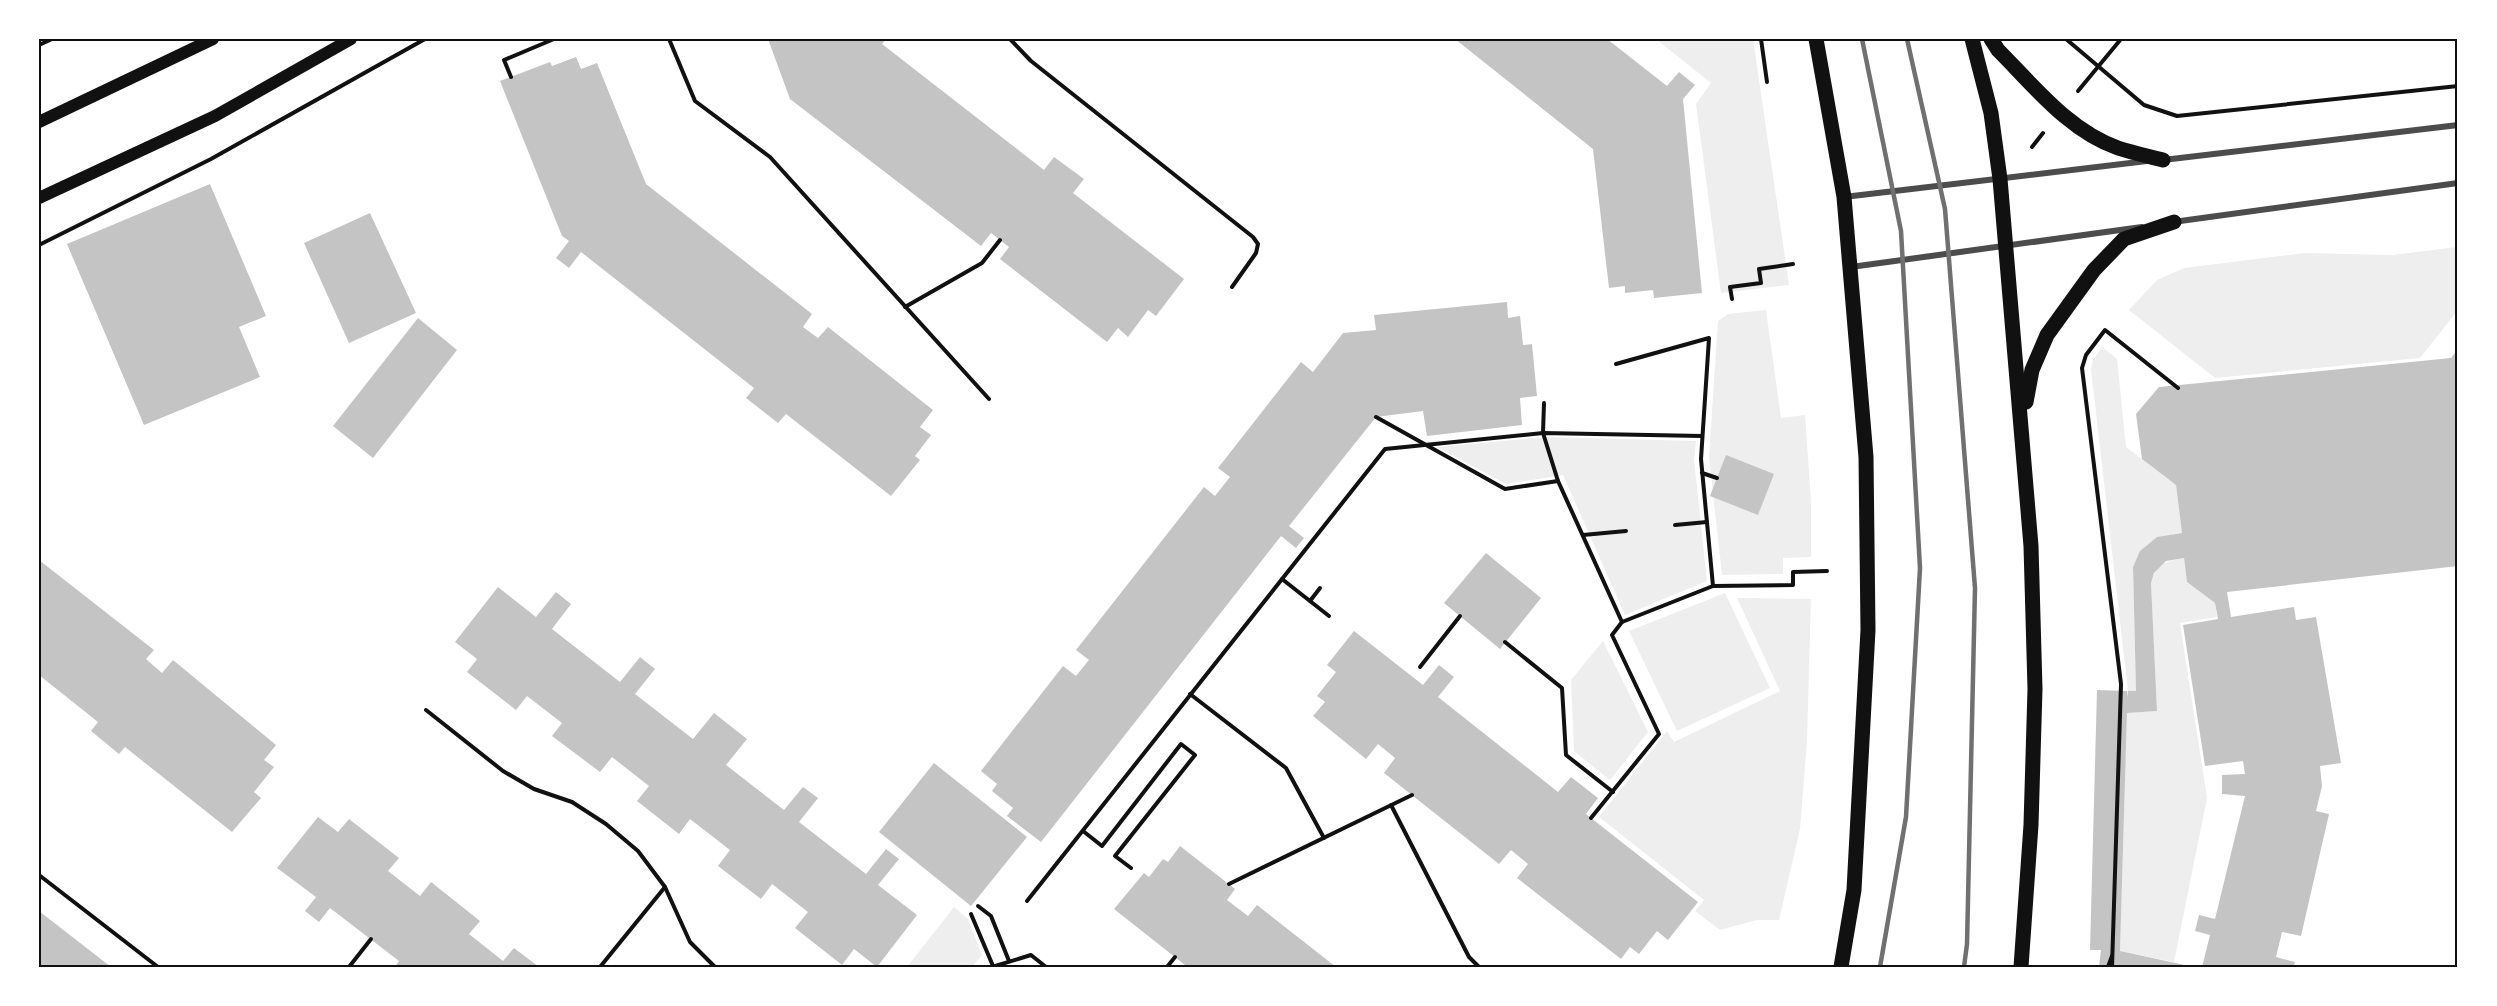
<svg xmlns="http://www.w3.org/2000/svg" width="2497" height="1006" font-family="'Crimson Pro',serif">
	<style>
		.green { fill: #eee }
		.building { fill: #c4c4c4 }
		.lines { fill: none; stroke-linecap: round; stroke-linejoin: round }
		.path { stroke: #111; stroke-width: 4 }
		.minor { stroke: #4c4c4c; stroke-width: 6 }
		.secondary { stroke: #111; stroke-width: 12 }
		.primary { stroke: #111; stroke-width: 15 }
		.rail { stroke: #707070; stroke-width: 4.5 }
		.neatline { fill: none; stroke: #111; stroke-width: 2 }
	</style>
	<rect width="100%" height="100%" fill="#fff"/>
	<!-- green -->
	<g class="green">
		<polygon points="1656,39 1753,39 1789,285 1721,293 1696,104 1711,83"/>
		<polygon points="2457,247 2458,310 2420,358 2215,378 2129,310 2157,280 2184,268 2305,253 2392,255"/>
		<polygon points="1766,310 1781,418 1805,415 1811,501 1811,557 1783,558 1783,574 1722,575 1709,457 1718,321 1728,314"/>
		<path d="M 2102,347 L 2117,359 L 2126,447 L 2176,485 L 2182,533 C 2154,537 2145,541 2133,567 L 2136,691 L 2128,691 L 2091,369 L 2093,360 Z"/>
		<polygon points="1544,437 1696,441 1694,460 1707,581 1625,615 1563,475 1506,484 1437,447"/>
		<path d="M 2184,558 L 2187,582 L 2215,603 L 2217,617 L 2180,623 L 2207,798 L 2174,962 L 2120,951 L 2127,713 L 2157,711 L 2151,583 C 2157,564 2166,561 2184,558 Z"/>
		<polygon points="1725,593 1770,688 1677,731 1629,631"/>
		<polygon points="1737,598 1811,599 1807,741 1800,829 1779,920 1757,920 1720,930 1695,911 1704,900 1599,817 1667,731 1674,742 1780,691"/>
		<polygon points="1603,641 1648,732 1610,780 1574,751 1571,680"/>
		<polygon points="954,907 968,919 982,955 972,967 907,967"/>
	</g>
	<!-- building -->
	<g class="building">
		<polygon points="768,39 886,39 882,44 1044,170 1054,157 1084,179 1073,193 1184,279 1156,316 1148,310 1128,337 1118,328 1107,342 1000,259 1009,247 991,233 981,246 790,99"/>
		<polygon points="1455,39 1607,39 1667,86 1679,72 1695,85 1683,99 1702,293 1654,298 1653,290 1625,293 1625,286 1609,288 1593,149"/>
		<polygon points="576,57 581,69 597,63 646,184 812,314 803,327 818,338 828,327 933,410 920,427 931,435 915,456 920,460 891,496 786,414 778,423 746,398 754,388 581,252 569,268 556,258 569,241 562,236 500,81 550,62 552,66"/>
		<polygon points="210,184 266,316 239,327 260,377 144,425 67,244"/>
		<polygon points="370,213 416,313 349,343 304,243"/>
		<polygon points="1507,302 1508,318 1520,316 1523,345 1532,344 1537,396 1520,398 1522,425 1427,436 1423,411 1376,417 1289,526 1304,538 1296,548 1281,536 1041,842 1007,816 1013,808 992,791 997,784 981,771 1063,666 1076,676 1089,660 1076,650 1204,487 1215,496 1230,477 1218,468 1301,362 1313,372 1343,333 1376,330 1374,315"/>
		<polygon points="418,318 457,350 373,458 333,426"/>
		<polygon points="2458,349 2458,566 2227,592 2231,617 2294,607 2296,620 2316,617 2341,763 2320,766 2322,786 2316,811 2329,814 2301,936 2282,932 2276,957 2295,962 2293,967 2202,967 2210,935 2195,931 2199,915 2215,919 2245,796 2222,794 2222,775 2245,774 2243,761 2205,766 2183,625 2218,619 2215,603 2187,582 2184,558 2166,561 2154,573 2151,583 2157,711 2127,713 2120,951 2194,967 2099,967 2101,950 2090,950 2097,690 2127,691 2127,697 2128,691 2136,691 2133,567 2140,551 2157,537 2182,533 2176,485 2142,459 2136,414 2159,387 2451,358"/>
		<polygon points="1726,455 1774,474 1758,515 1710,496"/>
		<polygon points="1486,553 1541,598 1500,649 1444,603"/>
		<polygon points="39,560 154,650 146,659 162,673 173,660 276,745 264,760 274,767 254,792 261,798 232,832 125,747 119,754 91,731 98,722 39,675"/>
		<polygon points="498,587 536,617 556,592 571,604 552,629 620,682 640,657 655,669 635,694 693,739 714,713 747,739 726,765 784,810 803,787 818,798 799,822 866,874 886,849 899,859 878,885 917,915 877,967 854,949 842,965 795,928 808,912 772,884 761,899 718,866 730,850 690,819 679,834 637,801 649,786 612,757 600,772 552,736 562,723 527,696 516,710 467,672 477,659 455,642"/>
		<polygon points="1354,631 1423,685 1439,665 1454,677 1438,697 1558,792 1571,777 1598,798 1586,814 1698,902 1668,940 1657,931 1639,954 1630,947 1621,959 1517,878 1528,864 1511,850 1499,864 1384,773 1395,758 1378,744 1366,759 1313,716 1325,702 1317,696 1336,672 1327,665"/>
		<polygon points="934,763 1027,837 971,906 879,832"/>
		<polygon points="318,817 338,832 349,819 399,858 388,871 420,896 431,882 480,921 469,934 503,961 514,948 539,967 395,967 399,961 330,908 319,922 305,911 316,897 277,868"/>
		<polygon points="1180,846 1235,889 1227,900 1248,916 1257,905 1336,967 1183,967 1185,965 1114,909 1144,873 1149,877 1163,859 1168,862"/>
		<polygon points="39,911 111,967 39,967"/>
	</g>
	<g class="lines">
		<!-- path -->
		<g class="path">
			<polyline points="669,39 695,101 770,157 989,399"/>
			<polyline points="1010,39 1031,61 1253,237 1258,244 1256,253 1232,287"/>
			<polyline points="1761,39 1767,82"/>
			<polyline points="2066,39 2144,105 2177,116 2458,86"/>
			<polyline points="39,45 52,39"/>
			<polyline points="511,77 504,60 554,39"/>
			<polyline points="2078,91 2121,39"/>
			<polyline points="2032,147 2043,133"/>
			<polyline points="39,245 211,159 425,39"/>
			<polyline points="1732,299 1730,287 1761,283 1759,269 1793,264"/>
			<polyline points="905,307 982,263 1000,240"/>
			<polyline points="1616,364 1709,338 1701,459 1713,586 1622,622"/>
			<polyline points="1376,417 1505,489 1558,481 1622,622 1612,635 1659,734 1591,818"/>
			<polyline points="1702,473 1717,478"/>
			<polyline points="1558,481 1543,433 1702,436"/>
			<polyline points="1675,525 1707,522"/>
			<polyline points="1583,535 1626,531"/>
			<polyline points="1282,579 1329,616"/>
			<polyline points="1713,586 1793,585 1793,572 1827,571"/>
			<polyline points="1310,601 1320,588"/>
			<polyline points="1505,642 1562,688 1566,755 1613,792"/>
			<polyline points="1420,667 1460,616"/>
			<polyline points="1190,694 1286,768 1324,838"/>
			<polyline points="426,710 503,771 534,789 572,802 606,824 638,851 665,887 690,942 715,967"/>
			<polyline points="1391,805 1469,957 1479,967"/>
			<polyline points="1083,831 1102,846 1181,744 1195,755 1115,856 1131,868"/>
			<polyline points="39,875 158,967"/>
			<polyline points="1229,884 1412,795"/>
			<polyline points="1027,901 1385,449 1543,433 1544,403"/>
			<polyline points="978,906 991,916 1009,961"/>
			<polyline points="971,914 993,966"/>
			<polyline points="349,967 371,939"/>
			<polyline points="600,967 665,887"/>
			<polyline points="992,967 1031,955 1046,967"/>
			<polyline points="1167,967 1175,957"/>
			<polyline points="2108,967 2112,956"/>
			<polyline points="2112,967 2121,684 2082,368 2086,355 2105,330 2178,388"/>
		</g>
		<!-- minor -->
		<g class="minor">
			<polyline points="2163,160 2458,125"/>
			<polyline points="1844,197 2147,161"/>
			<polyline points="2173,222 2458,183"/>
			<polyline points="1851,267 2142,227"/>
		</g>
		<!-- secondary -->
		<g class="secondary">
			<polyline points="39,122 213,39"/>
			<polyline points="39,198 215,116 351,39"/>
		</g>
		<!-- primary -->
		<g class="primary">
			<polyline points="1816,39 1844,197 1866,457 1868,630 1854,890 1841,967"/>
			<polyline points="1972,39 1991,113 2000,179 2031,546 2035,689 2031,825 2021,967"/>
			<path d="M 1991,39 L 1998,50 C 2034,86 2069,131 2118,148 C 2133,153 2148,156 2163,160"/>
			<polyline points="2026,402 2032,370 2047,335 2094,270 2124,239 2174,222"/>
		</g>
		<!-- rail -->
		<g class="rail">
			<polyline points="1862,39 1901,231 1920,568 1906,817 1880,967"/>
			<polyline points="1907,39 1945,209 1975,588 1967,944 1964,967"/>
		</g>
	</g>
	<!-- border -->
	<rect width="2497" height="1006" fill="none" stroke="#ffffff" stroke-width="81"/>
	<rect x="40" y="40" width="2416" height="926" class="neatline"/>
</svg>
